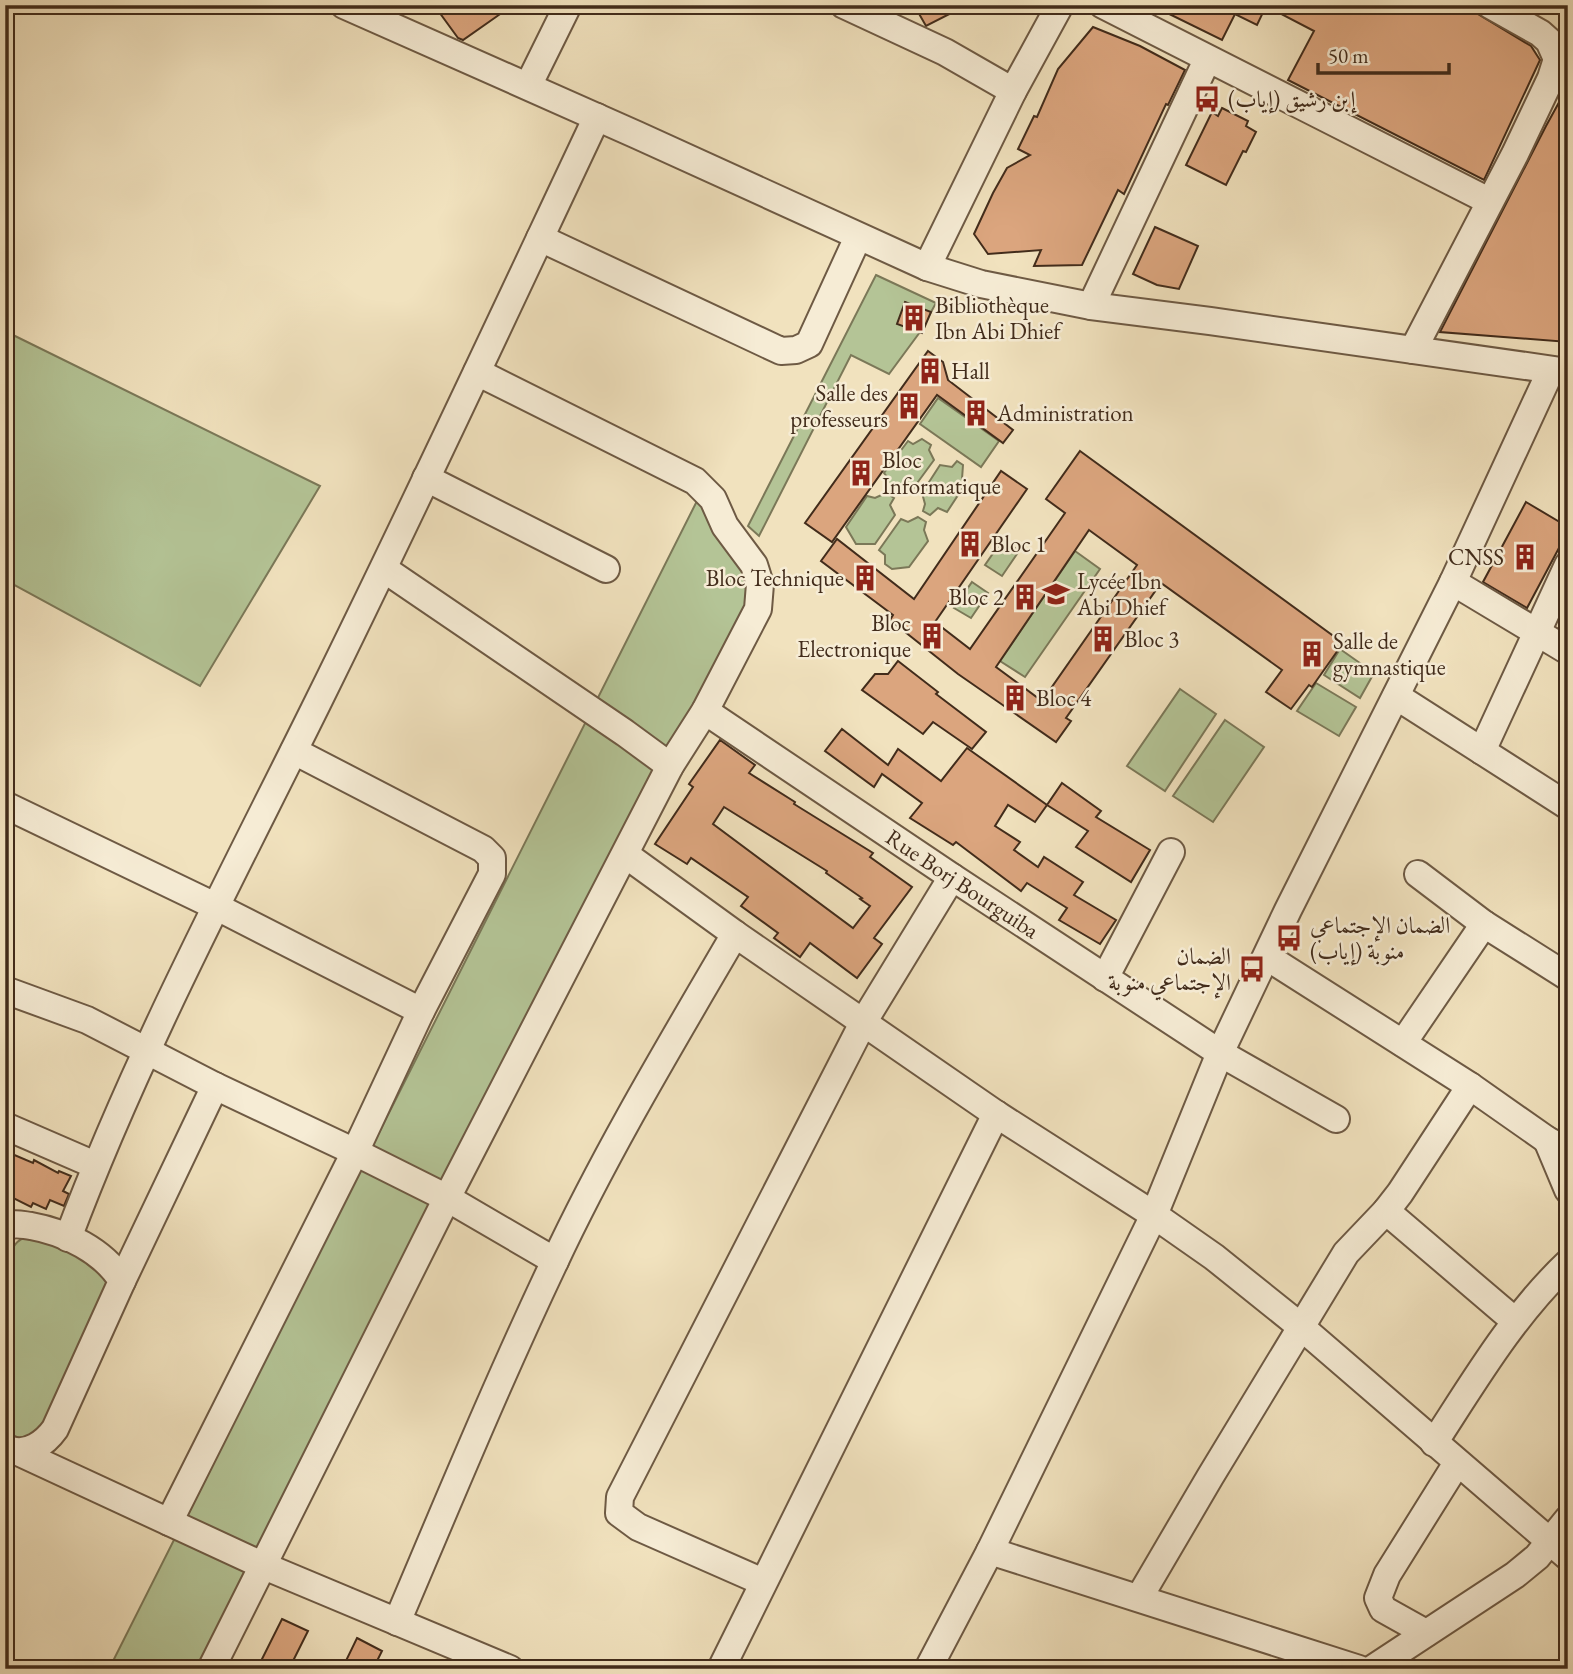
<svg xmlns="http://www.w3.org/2000/svg" width="1573" height="1674" font-family="'EB Garamond',Amiri,serif">
	<style>
		.green { fill: #b4c496; stroke: #7b7858; stroke-width: 2 }
		.building { fill: #dba57e; stroke: #422c1b; stroke-width: 2; fill-rule: evenodd }
		.lines { fill: none; stroke-linecap: round; stroke-linejoin: round }
		.minor-casing { stroke: #6e5a44; stroke-width: 30 }
		.minor { stroke: #f6ecd5; stroke-width: 26 }
		.labels { text-anchor: middle; dominant-baseline: central; stroke-width: 5; stroke-linejoin: round; paint-order: stroke }
		.poi-label { font-size: 23px; fill: #422c1b; stroke: #f6ecd5; text-anchor: start }
		.street-label { font-size: 23px; fill: #422c1b; stroke: #f6ecd5 }
	</style>
	<rect width="100%" height="100%" fill="#f1e2be"/>
	<filter id="stains"><feTurbulence type="fractalNoise" baseFrequency=".00286" numOctaves="4"/><feColorMatrix values="0 0 0 0 .2 0 0 0 0 .09 0 0 0 0 .02 0 0 0 .5 -.17"/></filter>
	<radialGradient id="worn" r=".72"><stop offset=".6" stop-color="#630" stop-opacity="0"/><stop offset="1" stop-color="#630" stop-opacity=".3"/></radialGradient>
	<!-- green -->
	<g class="green">
		<polygon points="876,275 936,303 920,332 889,374 851,355 759,536 748,526"/>
		<polygon points="13,335 320,486 200,686 5,580 5,345"/>
		<polygon points="938,398 999,441 981,467 920,424"/>
		<polygon points="922,439 931,445 929,450 934,460 912,490 904,489 900,492 888,483 888,478 884,473 908,441 913,444"/>
		<polygon points="957,461 963,465 962,479 966,483 947,512 938,508 930,515 923,511 925,504 922,493 940,465 952,467"/>
		<polygon points="702,491 751,581 751,601 207,1669 109,1669"/>
		<polygon points="886,493 894,498 890,505 895,515 875,544 856,544 846,527 867,496 875,498"/>
		<polygon points="918,517 926,522 924,530 928,541 909,567 892,569 885,564 885,555 879,550 901,519 908,522"/>
		<polygon points="1003,539 1019,551 1002,576 985,565"/>
		<polygon points="1075,551 1100,569 1025,677 1000,661"/>
		<polygon points="972,582 988,593 971,618 954,608"/>
		<polygon points="1340,649 1374,673 1360,698 1324,675"/>
		<polygon points="1316,683 1356,707 1339,736 1297,711"/>
		<polygon points="1180,689 1216,714 1165,791 1127,766"/>
		<polygon points="1225,720 1264,747 1213,822 1173,796"/>
		<path d="M 38,1235 L 105,1268 L 112,1278 L 50,1428 L 28,1442 L 5,1432 L 5,1263 C 14,1244 16,1237 38,1235 Z"/>
	</g>
	<!-- building -->
	<g class="building">
		<polygon points="434,5 513,5 463,40 458,38"/>
		<polygon points="914,5 967,5 926,26"/>
		<polygon points="1151,5 1463,5 1531,46 1540,60 1484,180 1288,80 1314,31 1266,6 1257,25 1235,14 1222,40"/>
		<polygon points="1093,27 1140,46 1185,70 1168,105 1166,104 1124,194 1118,190 1082,265 1034,266 1041,250 988,254 974,234 993,193 1007,168 1030,155 1018,149 1034,116 1037,117 1058,69"/>
		<polygon points="1568,86 1568,342 1440,332 1546,126"/>
		<polygon points="1222,108 1248,121 1246,126 1256,132 1246,152 1243,151 1226,185 1186,165 1212,112 1218,116"/>
		<polygon points="1155,227 1198,246 1179,289 1157,285 1133,274"/>
		<polygon points="905,302 931,312 922,333 897,324"/>
		<polygon points="928,351 943,362 948,380 1013,430 1003,443 937,395 832,542 805,523"/>
		<path d="M 1080,451 L 1343,643 L 1312,687 L 1309,685 L 1291,709 L 1266,692 L 1282,670 L 1161,583 L 1066,718 L 1071,721 L 1056,742 L 958,674 L 890,620 L 893,615 L 821,561 L 837,539 L 914,599 L 1001,471 L 1027,489 L 935,622 L 970,649 L 1065,513 L 1046,499 ZM 1089,530 L 1137,565 L 1042,701 L 996,667 Z"/>
		<polygon points="1526,502 1568,527 1568,531 1527,608 1483,582"/>
		<polygon points="898,661 938,692 936,694 986,732 972,749 933,722 923,734 862,690 875,674 888,674"/>
		<polygon points="842,729 888,765 898,749 941,781 967,748 1047,805 1035,822 1008,805 995,826 1020,842 1014,850 1038,867 1044,857 1083,882 1074,895 1116,920 1100,944 1059,920 1067,908 1027,883 1021,891 956,842 953,845 910,818 922,803 882,774 874,787 825,751"/>
		<path d="M 720,740 L 755,765 L 749,773 L 795,802 L 794,804 L 873,853 L 870,857 L 912,887 L 874,938 L 882,944 L 857,978 L 810,943 L 800,957 L 774,938 L 778,933 L 741,906 L 748,897 L 691,858 L 687,864 L 655,844 L 693,787 L 689,784 ZM 724,807 L 827,871 L 826,873 L 862,898 L 860,899 L 870,906 L 853,928 L 713,824 Z"/>
		<polygon points="1062,783 1101,811 1096,817 1150,850 1131,882 1076,847 1088,831 1047,805"/>
		<polygon points="5,1151 33,1163 34,1160 58,1173 59,1171 71,1176 63,1191 69,1194 64,1206 50,1200 46,1209 33,1203 31,1207 5,1194"/>
		<polygon points="282,1619 308,1631 289,1669 257,1669"/>
		<polygon points="357,1638 382,1651 373,1669 342,1669"/>
	</g>
	<g class="lines">
		<!-- minor casing -->
		<g class="minor-casing">
			<g id="minor">
				<polyline points="344,5 637,135 927,267 981,284 1091,306 1210,321 1568,372"/>
				<polyline points="844,5 945,52 1013,91"/>
				<polyline points="1103,5 1489,201"/>
				<polyline points="528,86 568,5"/>
				<polyline points="540,238 781,351 796,350 809,344 858,237"/>
				<polyline points="927,267 1013,91 1060,5"/>
				<polyline points="1091,306 1207,60"/>
				<polyline points="1413,350 1515,154 1551,78 1557,59 1549,41 1540,33 1490,5"/>
				<polyline points="426,478 606,569"/>
				<polyline points="384,569 625,733 670,766"/>
				<polyline points="1453,582 1568,651"/>
				<polyline points="1396,696 1568,806"/>
				<path id="s1" d="M 705,711 L 952,877 L 1220,1053 L 1336,1119"/>
				<polyline points="1482,751 1568,565"/>
				<polyline points="5,805 215,906 421,1011"/>
				<polyline points="626,855 735,934 996,1114 1154,1215 1214,1257 1300,1326 1568,1557"/>
				<polyline points="1418,874 1484,924 1568,977"/>
				<polyline points="1267,957 1470,1086 1547,1140 1568,1151"/>
				<polyline points="1105,978 1171,852"/>
				<polyline points="5,990 87,1020 215,1086 355,1152 447,1198 555,1261"/>
				<polyline points="1403,1043 1484,924"/>
				<polyline points="5,1126 95,1165"/>
				<polyline points="1547,1140 1568,1190"/>
				<polyline points="1386,1211 1515,1321"/>
				<path d="M 5,1227 C 14,1222 22,1225 31,1226 C 65,1232 104,1251 122,1281 L 55,1429 C 45,1443 28,1455 11,1450"/>
				<path d="M 68,1238 C 137,1054 231,878 318,702 C 414,508 505,312 597,117"/>
				<polyline points="122,1281 215,1086"/>
				<path d="M 1434,1443 C 1475,1380 1513,1315 1568,1263"/>
				<polyline points="18,1452 264,1566 510,1669"/>
				<polyline points="169,1522 355,1152 421,1011 492,874 492,858 483,849 294,751"/>
				<polyline points="990,1551 1359,1669"/>
				<polyline points="763,1582 638,1527 619,1513 620,1497 864,1021 952,877"/>
				<polyline points="1139,1598 1210,1477 1346,1253 1386,1211 1400,1193 1470,1086"/>
				<path d="M 397,1622 C 448,1502 498,1381 554,1263 C 607,1150 672,1042 735,934"/>
				<polyline points="1426,1633 1383,1609 1378,1598 1387,1575 1457,1463"/>
				<polyline points="211,1669 447,1198 670,766 705,711 758,609 760,584 754,565 725,526 713,499 695,481 477,372"/>
				<polyline points="721,1669 996,1114"/>
				<polyline points="928,1669 990,1551 1154,1215 1220,1053 1288,910 1453,582 1551,370"/>
				<polyline points="1372,1669 1515,1575 1537,1557 1568,1519"/>
			</g>
		</g>
		<!-- minor -->
		<use href="#minor" class="minor"/>
	</g>
	<!-- icons -->
	<defs>
		<g id="bus-bare" transform="scale(2.1)"><path d="M-5-6H5V4H4V6H2V4H-2V6H-4V4H-5ZM-3.5-4V0h7V-4ZM-3.5 1.2v1.5H-2V1.2ZM2 1.2v1.5H3.5V1.2Z" fill="#8f2418" stroke="#f6ecd5" stroke-width="2.5" paint-order="stroke"/></g>
		<g id="building-bare" transform="scale(2.1)"><path d="M-4-6H4V6H1V3H-1V6H-4ZM-2.5-4.3h1.7v1.8h-1.7ZM.8-4.3h1.7v1.8H.8ZM-2.5-1h1.7V.8h-1.7ZM.8-1h1.7V.8H.8Z" fill="#8f2418" stroke="#f6ecd5" stroke-width="2.5" paint-order="stroke"/></g>
		<g id="school-bare" transform="scale(2.1)"><path d="M0-5L7-2L0 1L-7-2ZM-4 1L0 2.5L4 1V4Q0 6-4 4Z" fill="#8f2418" stroke="#f6ecd5" stroke-width="2.5" paint-order="stroke"/></g>
	</defs>
	<g fill-rule="evenodd">
		<use href="#bus-bare" x="1207" y="99"/>
		<use href="#building-bare" x="914" y="318"/>
		<use href="#building-bare" x="930" y="371"/>
		<use href="#building-bare" x="909" y="406"/>
		<use href="#building-bare" x="976" y="413"/>
		<use href="#building-bare" x="861" y="473"/>
		<use href="#building-bare" x="970" y="544"/>
		<use href="#building-bare" x="1525" y="557"/>
		<use href="#building-bare" x="865" y="578"/>
		<use href="#school-bare" x="1056" y="594"/>
		<use href="#building-bare" x="1025" y="597"/>
		<use href="#building-bare" x="932" y="636"/>
		<use href="#building-bare" x="1103" y="639"/>
		<use href="#building-bare" x="1312" y="654"/>
		<use href="#building-bare" x="1015" y="698"/>
		<use href="#bus-bare" x="1289" y="938"/>
		<use href="#bus-bare" x="1252" y="969"/>
	</g>
	<g class="labels">
		<!-- poi labels -->
		<g class="poi-label">
			<text x="1228" y="99">إبن رشيق (إياب)</text>
			<text x="935" y="305">Bibliothèque<tspan x="935" dy="26">Ibn Abi Dhief</tspan></text>
			<text x="951" y="371">Hall</text>
			<text x="888" y="393" text-anchor="end">Salle des<tspan x="888" dy="26">professeurs</tspan></text>
			<text x="997" y="413">Administration</text>
			<text x="882" y="460">Bloc<tspan x="882" dy="26">Informatique</tspan></text>
			<text x="991" y="544">Bloc 1</text>
			<text x="1504" y="557" text-anchor="end">CNSS</text>
			<text x="844" y="578" text-anchor="end">Bloc Technique</text>
			<text x="1077" y="581">Lycée Ibn<tspan x="1077" dy="26">Abi Dhief</tspan></text>
			<text x="1004" y="597" text-anchor="end">Bloc 2</text>
			<text x="911" y="623" text-anchor="end">Bloc<tspan x="911" dy="26">Electronique</tspan></text>
			<text x="1124" y="639">Bloc 3</text>
			<text x="1333" y="641">Salle de<tspan x="1333" dy="26">gymnastique</tspan></text>
			<text x="1036" y="698">Bloc 4</text>
			<text x="1310" y="925">الضمان الإجتماعي<tspan x="1310" dy="26">منوبة (إياب)</tspan></text>
			<text x="1231" y="956" text-anchor="end">الضمان<tspan x="1231" dy="26">الإجتماعي منوبة</tspan></text>
		</g>
		<!-- street labels -->
		<g class="street-label">
			<text stroke="none"><textPath href="#s1" startOffset="310">Rue Borj Bourguiba</textPath></text>
		</g>
	</g>
	<!-- margin -->
	<rect width="1573" height="1674" fill="none" stroke="#f1e2be" stroke-width="28"/>
	<rect x="7" y="7" width="1559" height="1660" fill="none" stroke="#422c1b" stroke-width="3.5"/>
	<rect x="14" y="14" width="1545" height="1646" fill="none" stroke="#422c1b" stroke-width="2"/>
	<!-- scale -->
	<path d="M1318 63v10h131v-10" fill="none" stroke="#422c1b" stroke-width="3.5"/>
	<text x="1328" y="63" font-size="21" fill="#422c1b" stroke="#f6ecd5" stroke-width="5" paint-order="stroke">50 m</text>
	<rect width="100%" height="100%" filter="url(#stains)"/>
	<rect width="100%" height="100%" fill="url(#worn)"/>
</svg>
